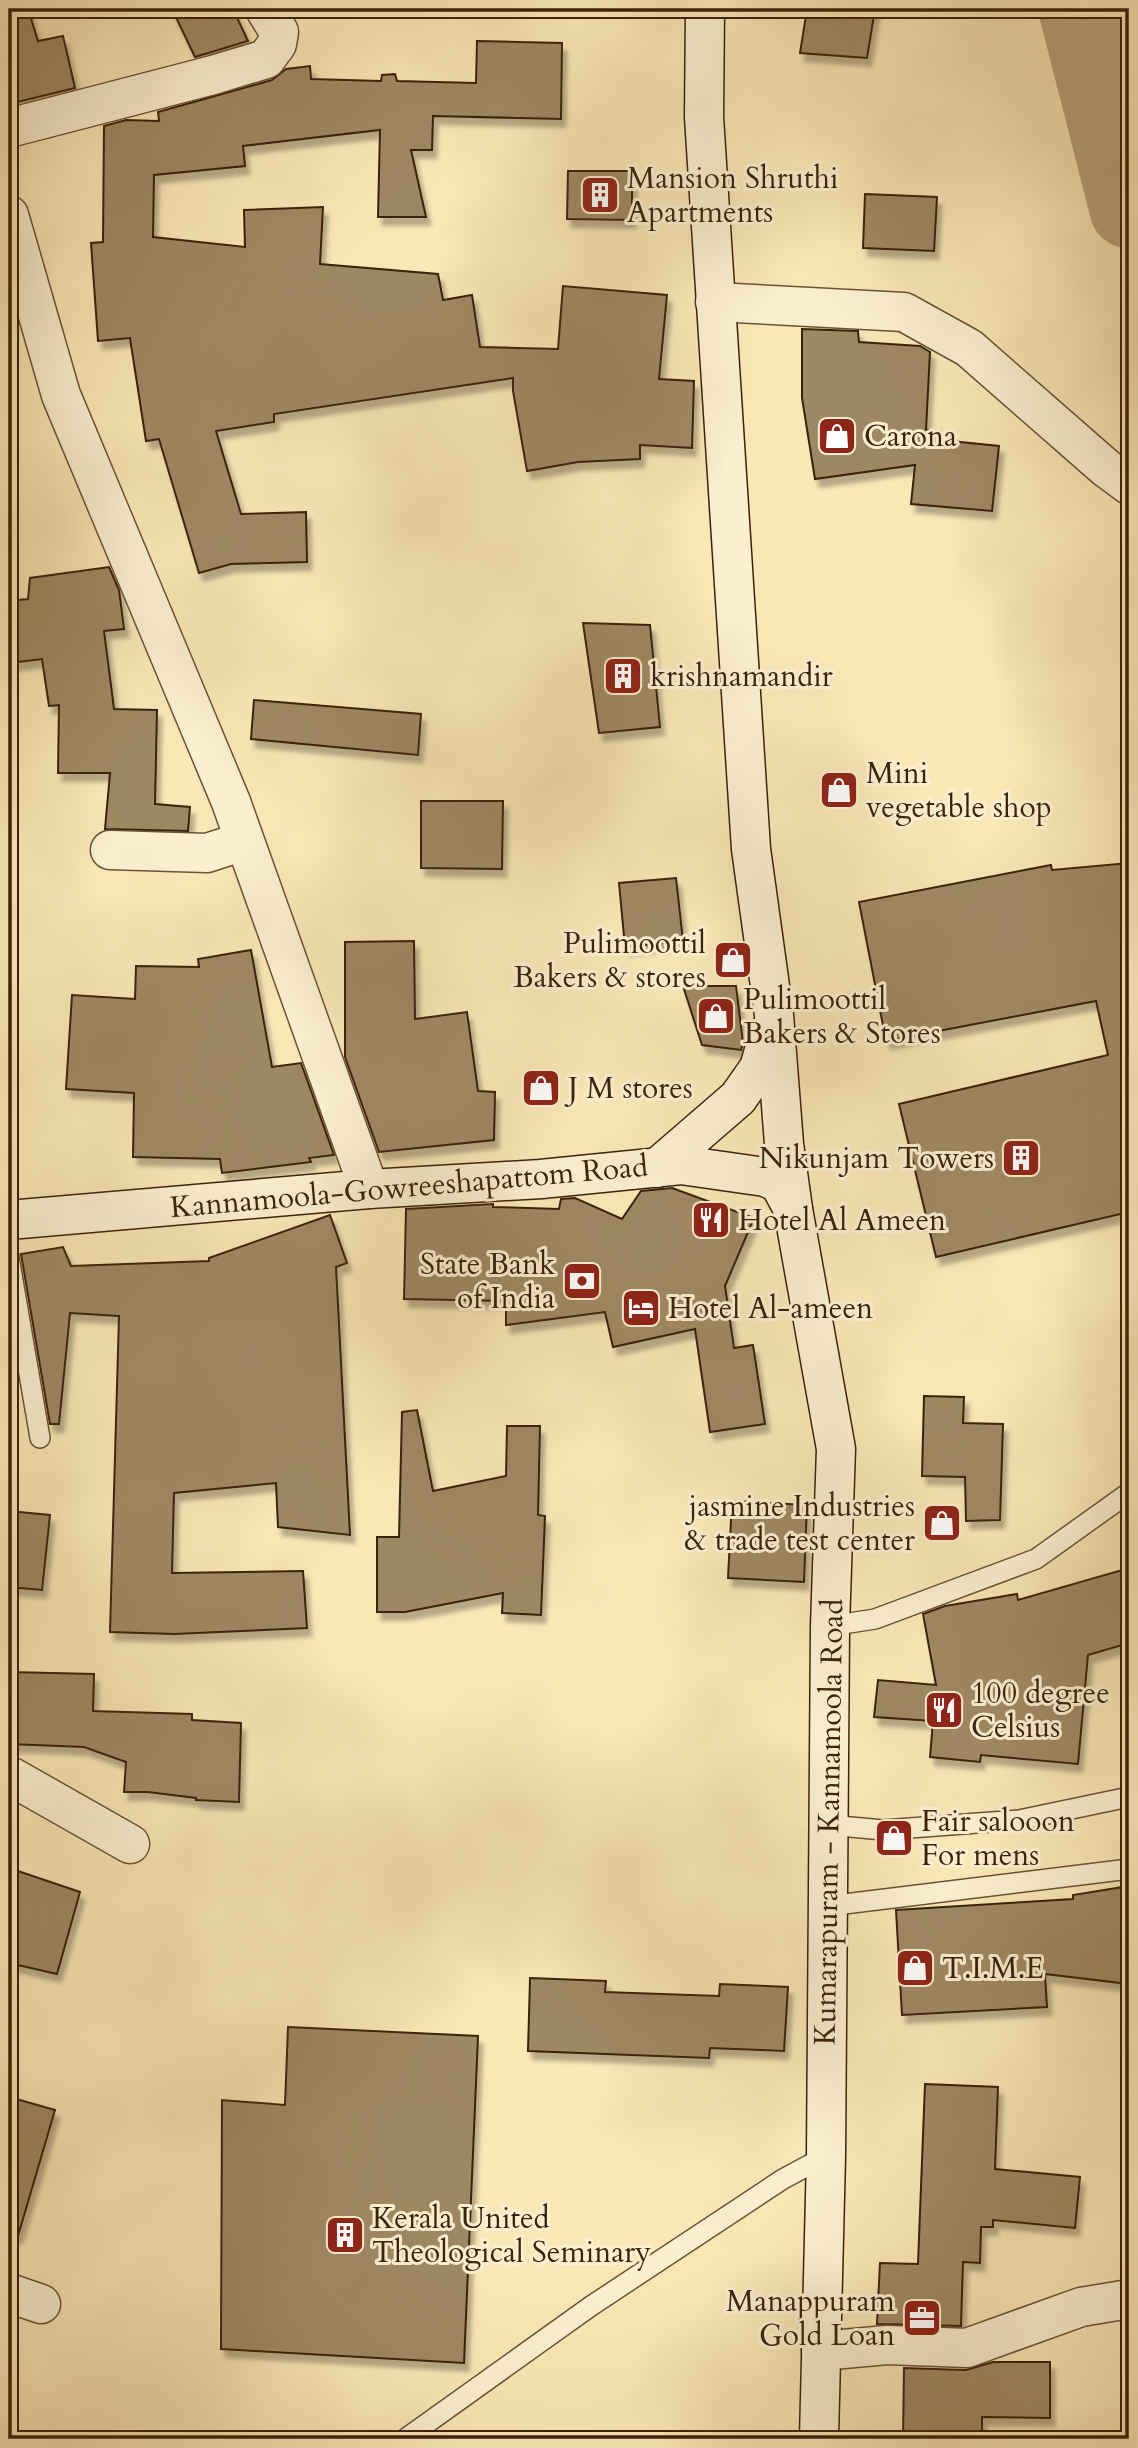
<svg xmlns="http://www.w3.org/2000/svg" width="1138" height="2448" font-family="Cardo,serif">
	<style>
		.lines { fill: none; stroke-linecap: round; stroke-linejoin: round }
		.river { stroke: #b8a47b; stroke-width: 79 }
		.building { fill: #9e8863; stroke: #3b2209; stroke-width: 2; filter: url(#shadow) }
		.service-casing { stroke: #6a5334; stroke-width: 22 }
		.minor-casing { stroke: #6a5334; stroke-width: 41 }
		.secondary-casing { stroke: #3b2209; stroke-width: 41 }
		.service { stroke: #fbefd0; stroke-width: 19 }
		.minor { stroke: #fbefd0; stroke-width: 38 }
		.secondary { stroke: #fbefd0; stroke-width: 38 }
		.labels { text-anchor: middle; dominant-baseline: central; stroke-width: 6; stroke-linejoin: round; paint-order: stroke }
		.poi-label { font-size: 30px; fill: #3b2209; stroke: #fbefd0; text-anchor: start }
		.street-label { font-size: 30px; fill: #3b2209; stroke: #fbefd0 }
	</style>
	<defs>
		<filter id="shadow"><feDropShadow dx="4.5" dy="8" stdDeviation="2" flood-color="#0004"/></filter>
	</defs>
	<rect width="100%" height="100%" fill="#f9e7b6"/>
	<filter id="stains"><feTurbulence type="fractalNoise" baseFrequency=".00286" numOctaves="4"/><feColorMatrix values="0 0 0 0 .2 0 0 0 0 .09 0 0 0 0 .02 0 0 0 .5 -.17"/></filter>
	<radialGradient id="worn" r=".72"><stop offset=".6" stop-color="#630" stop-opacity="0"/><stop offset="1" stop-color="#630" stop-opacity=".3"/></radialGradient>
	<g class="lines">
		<!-- river -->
		<polyline class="river" points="1078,9 1129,209"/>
	</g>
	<!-- building -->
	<g class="building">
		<polygon points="9,9 28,9 38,41 63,36 75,88 9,104"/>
		<polygon points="172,9 233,9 248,41 195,57"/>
		<polygon points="807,9 875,9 867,58 800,53"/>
		<polygon points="477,41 562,43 561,119 433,116 432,150 411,150 426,217 378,217 380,130 243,146 245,166 154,175 153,237 245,247 244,210 323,207 320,264 438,274 443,300 472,295 480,347 558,349 563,286 667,295 659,379 694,381 692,448 640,445 640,459 578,462 527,471 513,391 513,378 274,414 274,422 216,431 241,514 306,512 307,562 231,564 199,573 159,439 146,441 130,338 98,341 91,243 103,242 104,126 126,120 159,121 158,112 272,80 286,69 310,66 311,79 381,81 382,75 395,74 397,81 476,83"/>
		<polygon points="568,171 632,171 632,220 567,219"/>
		<polygon points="865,194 937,197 934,251 863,248"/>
		<polygon points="802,329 858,331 859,342 920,346 930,352 926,430 941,431 941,440 999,446 992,511 911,504 915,465 815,479 802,398"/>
		<polygon points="109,567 119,590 124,629 104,631 114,709 157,710 155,804 190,807 188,831 105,829 110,773 58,773 59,705 49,706 42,659 9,663 9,601 28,599 30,578"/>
		<polygon points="583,623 650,625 660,727 599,733"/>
		<polygon points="254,700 421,714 418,755 251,739"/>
		<polygon points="421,801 503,801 502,869 421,868"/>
		<polygon points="1129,863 1129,1212 936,1257 899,1104 1108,1055 1096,1001 886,1041 859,902 1051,865 1052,870"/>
		<polygon points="676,878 683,941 625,947 619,883"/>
		<polygon points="414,941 415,1019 467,1012 478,1091 495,1092 494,1140 379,1152 345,1057 345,942"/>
		<polygon points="251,950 272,1067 301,1063 334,1155 309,1158 311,1162 222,1173 220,1159 133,1157 134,1093 66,1089 72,995 135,999 136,966 199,967 198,959"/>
		<polygon points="683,986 736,986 743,1043 741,1050 702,1045"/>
		<polygon points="672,1188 754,1218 725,1286 734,1348 753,1345 765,1424 710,1432 695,1329 613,1347 605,1312 506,1325 506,1301 404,1299 406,1209 493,1204 493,1207 559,1209 561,1199 575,1198 622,1219 641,1191"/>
		<polygon points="330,1215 347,1263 336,1267 350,1535 278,1527 276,1483 174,1493 172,1573 303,1571 307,1628 174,1634 110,1632 119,1316 70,1313 59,1424 50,1424 21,1254 63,1247 71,1266 209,1261 209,1258"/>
		<polygon points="924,1396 964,1397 963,1423 1003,1424 1000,1520 966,1521 965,1477 922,1476"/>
		<polygon points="417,1410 433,1491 506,1476 507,1426 540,1426 538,1515 545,1516 541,1615 502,1613 503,1593 405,1612 377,1612 377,1537 399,1537 402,1412"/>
		<polygon points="732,1501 807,1505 804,1582 728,1578"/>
		<polygon points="9,1511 50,1515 42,1590 9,1587"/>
		<polygon points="1129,1568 1129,1643 1088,1655 1078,1764 981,1755 980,1762 930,1757 933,1721 874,1717 878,1680 936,1685 923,1614 945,1606 1017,1594 1018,1600"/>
		<polygon points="9,1672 94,1674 93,1711 192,1714 192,1720 241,1723 239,1802 196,1800 196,1798 148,1792 124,1792 126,1762 84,1747 9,1744"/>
		<polygon points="9,1868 80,1892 57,1974 9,1963"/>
		<polygon points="1129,1886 1129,1984 1045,1974 1047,2007 902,2015 896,1910 1073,1899 1073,1895"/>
		<polygon points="530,1978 606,1981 605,1992 719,1996 720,1984 788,1987 784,2051 710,2048 709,2058 528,2051"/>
		<polygon points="288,2027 478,2036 464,2363 221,2349 222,2100 285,2105"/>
		<polygon points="925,2084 998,2087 995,2169 1080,2177 1075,2228 993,2220 993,2227 981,2227 980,2263 963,2262 961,2326 877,2324 880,2263 918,2264"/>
		<polygon points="9,2097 55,2110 18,2236 9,2235"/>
		<polygon points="993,2362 1050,2362 1050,2418 982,2417 982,2439 903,2439 904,2368 966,2370"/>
	</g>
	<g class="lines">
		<!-- service casing -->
		<g class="service-casing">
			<g id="service">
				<polyline points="9,1257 40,1438"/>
				<polyline points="830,1626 875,1619 1036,1559 1127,1494"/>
				<polyline points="829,1825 883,1830 1019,1820 1129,1797"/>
				<polyline points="828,1906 1121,1870"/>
				<polyline points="405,2439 591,2306 783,2179 826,2156"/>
			</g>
		</g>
		<!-- minor casing -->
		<g class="minor-casing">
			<g id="minor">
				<polyline points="9,128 213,75 266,59 277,44 279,32 265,9"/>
				<polyline points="9,215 61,395 231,802 369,1189"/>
				<polyline points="715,302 904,312 969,348 1106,468 1129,485"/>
				<polyline points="110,850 207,853 244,841"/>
				<polyline points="9,1777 12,1777 130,1844"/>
				<polyline points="9,2293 41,2304"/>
				<polyline points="821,2351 887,2345 967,2348 1081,2307 1129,2299"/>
			</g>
		</g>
		<!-- secondary casing -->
		<g class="secondary-casing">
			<g id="secondary">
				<polyline points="705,9 704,117 751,849 774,1015 784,1144 793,1209 836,1449 830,1626 826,2156 819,2439"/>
				<polyline points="657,1168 738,1098 759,1068 770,1030"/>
				<polyline points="9,1220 369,1189 541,1179 681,1165 765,1177 779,1183 793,1209"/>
			</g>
		</g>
		<!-- service -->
		<use href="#service" class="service"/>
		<!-- minor -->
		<use href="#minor" class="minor"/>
		<!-- secondary -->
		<use href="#secondary" class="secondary"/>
	</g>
	<!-- icons -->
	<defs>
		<g id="building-square" transform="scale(2.0125)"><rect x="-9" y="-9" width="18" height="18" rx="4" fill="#8f2418" stroke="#fbefd0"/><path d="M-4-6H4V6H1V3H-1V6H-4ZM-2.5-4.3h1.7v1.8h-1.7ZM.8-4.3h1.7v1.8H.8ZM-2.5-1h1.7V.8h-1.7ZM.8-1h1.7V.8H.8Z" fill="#fff"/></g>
		<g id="shop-square" transform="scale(2.0125)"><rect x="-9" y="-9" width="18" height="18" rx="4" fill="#8f2418" stroke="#fbefd0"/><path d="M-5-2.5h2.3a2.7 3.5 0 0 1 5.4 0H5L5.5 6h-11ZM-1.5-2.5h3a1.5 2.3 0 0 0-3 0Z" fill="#fff"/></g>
		<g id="restaurant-square" transform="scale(2.0125)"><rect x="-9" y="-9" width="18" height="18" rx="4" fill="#8f2418" stroke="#fbefd0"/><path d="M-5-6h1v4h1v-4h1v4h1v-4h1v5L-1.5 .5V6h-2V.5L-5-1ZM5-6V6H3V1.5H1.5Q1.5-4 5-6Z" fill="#fff"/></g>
		<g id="bank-square" transform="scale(2.0125)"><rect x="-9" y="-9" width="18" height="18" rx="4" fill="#8f2418" stroke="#fbefd0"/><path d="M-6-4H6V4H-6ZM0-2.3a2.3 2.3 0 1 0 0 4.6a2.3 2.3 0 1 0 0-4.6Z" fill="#fff"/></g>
		<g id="hotel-square" transform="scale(2.0125)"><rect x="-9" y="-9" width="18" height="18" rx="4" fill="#8f2418" stroke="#fbefd0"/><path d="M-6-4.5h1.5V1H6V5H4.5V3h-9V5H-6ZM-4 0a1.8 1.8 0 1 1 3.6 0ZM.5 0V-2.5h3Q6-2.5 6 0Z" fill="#fff"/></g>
		<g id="office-square" transform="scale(2.0125)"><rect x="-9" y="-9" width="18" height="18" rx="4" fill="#8f2418" stroke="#fbefd0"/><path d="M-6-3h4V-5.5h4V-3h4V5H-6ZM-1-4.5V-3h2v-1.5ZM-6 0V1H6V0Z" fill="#fff"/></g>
	</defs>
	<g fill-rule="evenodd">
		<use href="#building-square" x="600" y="195"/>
		<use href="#shop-square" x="837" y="436"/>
		<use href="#building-square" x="623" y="676"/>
		<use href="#shop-square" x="839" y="790"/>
		<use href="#shop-square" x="733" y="960"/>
		<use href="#shop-square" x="716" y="1016"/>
		<use href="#shop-square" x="541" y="1088"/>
		<use href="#building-square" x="1021" y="1158"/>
		<use href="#restaurant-square" x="711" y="1220"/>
		<use href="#bank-square" x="582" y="1281"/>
		<use href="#hotel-square" x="641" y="1308"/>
		<use href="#shop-square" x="942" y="1523"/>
		<use href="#restaurant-square" x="944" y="1710"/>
		<use href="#shop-square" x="894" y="1838"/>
		<use href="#shop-square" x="915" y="1968"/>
		<use href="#building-square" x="345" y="2235"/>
		<use href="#office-square" x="922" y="2318"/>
	</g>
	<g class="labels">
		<!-- poi labels -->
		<g class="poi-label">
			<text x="627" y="178">Mansion Shruthi<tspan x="627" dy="34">Apartments</tspan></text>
			<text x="864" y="436">Carona</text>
			<text x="650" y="676">krishnamandir</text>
			<text x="866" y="773">Mini<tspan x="866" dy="34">vegetable shop</tspan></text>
			<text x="706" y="943" text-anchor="end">Pulimoottil<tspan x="706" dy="34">Bakers &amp; stores</tspan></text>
			<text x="743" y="999">Pulimoottil<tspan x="743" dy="34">Bakers &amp; Stores</tspan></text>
			<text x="568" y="1088">J M stores</text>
			<text x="994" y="1158" text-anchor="end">Nikunjam Towers</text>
			<text x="738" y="1220">Hotel Al Ameen</text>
			<text x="555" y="1264" text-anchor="end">State Bank<tspan x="555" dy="34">of India</tspan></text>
			<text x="668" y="1308">Hotel Al-ameen</text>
			<text x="915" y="1506" text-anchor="end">jasmine Industries<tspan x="915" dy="34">&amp; trade test center</tspan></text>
			<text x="971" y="1693">100 degree<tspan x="971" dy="34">Celsius</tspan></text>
			<text x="921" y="1821">Fair salooon<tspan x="921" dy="34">For mens</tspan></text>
			<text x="942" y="1968">T.I.M.E</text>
			<text x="372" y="2218">Kerala United<tspan x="372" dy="34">Theological Seminary</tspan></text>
			<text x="895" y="2301" text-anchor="end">Manappuram<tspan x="895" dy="34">Gold Loan</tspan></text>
		</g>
		<!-- street labels -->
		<g class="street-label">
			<text transform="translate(409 1187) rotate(-5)">Kannamoola-Gowreeshapattom Road</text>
			<text transform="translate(829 1822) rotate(-89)">Kumarapuram - Kannamoola Road</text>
		</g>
	</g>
	<!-- margin -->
	<rect width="1138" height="2448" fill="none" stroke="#f9e7b6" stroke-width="35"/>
	<rect x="10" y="10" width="1117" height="2427" fill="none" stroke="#3b2209" stroke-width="3.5"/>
	<rect x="18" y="18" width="1103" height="2413" fill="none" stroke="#3b2209" stroke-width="2"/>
	<rect width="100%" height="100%" filter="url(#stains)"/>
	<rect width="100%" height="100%" fill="url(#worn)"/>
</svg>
